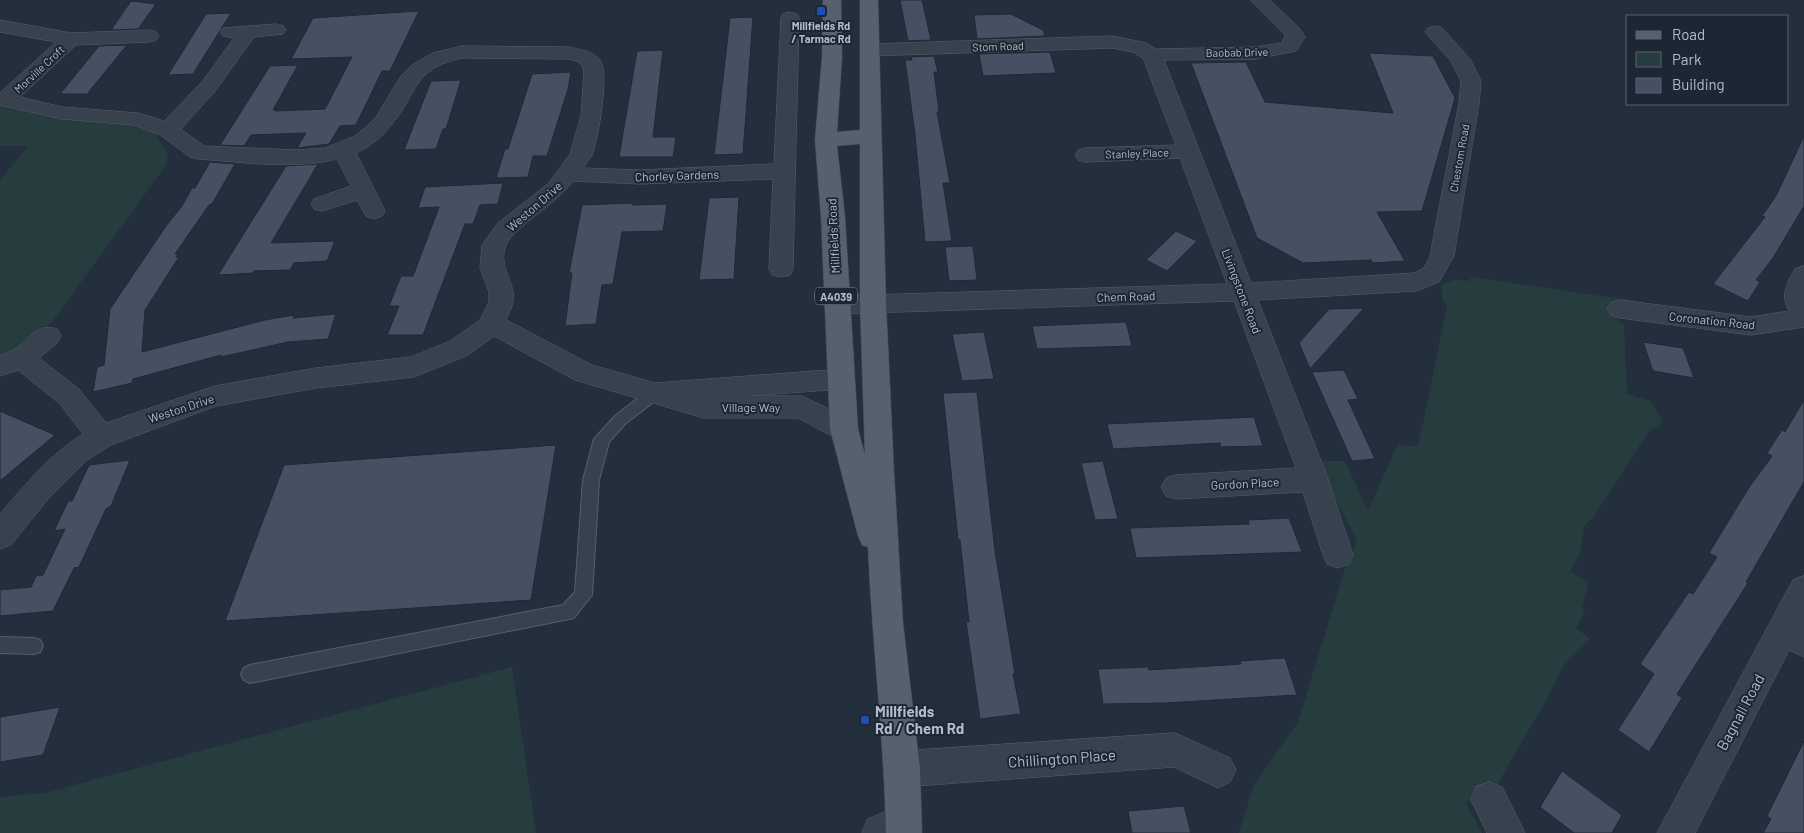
<svg xmlns="http://www.w3.org/2000/svg" width="1804" height="833" font-family="Barlow,sans-serif">
	<style>
		.green { fill: #263c3f }
		.building { fill: #455162; stroke: #1f2835 }
		.lines { fill: none; stroke-linecap: round; stroke-linejoin: round }
		.service-casing { stroke: #565f6c; stroke-width: 2 }
		.minor-casing { stroke: #565f6c; stroke-width: 1 }
		.primary-casing { stroke: #414a57; stroke-width: 1 }
		.service { fill: #38414e; fill-rule: evenodd }
		.minor { fill: #38414e; fill-rule: evenodd }
		.primary { fill: #56606e; fill-rule: evenodd }
		.transit-dot { fill: #1a4fb4; stroke: #1d2633; stroke-width: 2 }
		.labels { text-anchor: middle; dominant-baseline: central; stroke-width: 4; stroke-linejoin: round; paint-order: stroke }
		.far-poi-label { font-size: 11px; font-weight: bold; fill: #b4bcc9; stroke: #1d2633 }
		.far-street-label { font-size: 11px; fill: #b4bcc9; stroke: #1d2633 }
		.shield { fill: #1d2633; stroke: #878f9c; stroke-width: 1 }
		.shield-label { font-size: 11px; font-weight: bold; fill: #b4bcc9 }
		.street-label { font-size: 12px; fill: #b4bcc9; stroke: #1d2633 }
		.near-poi-label { font-size: 15px; font-weight: bold; fill: #b4bcc9; stroke: #1d2633; text-anchor: start }
		.near-street-label { font-size: 15px; fill: #b4bcc9; stroke: #1d2633 }
	</style>
	<rect width="100%" height="100%" fill="#242f3e"/>
	<!-- green -->
	<g class="green">
		<polygon points="0,105 67,120 132,123 152,129 168,154 166,165 52,322 25,346 0,358 0,180 28,146 0,146"/>
		<polygon points="1471,277 1642,302 1644,307 1614,304 1619,323 1624,324 1627,394 1651,401 1663,422 1648,432 1595,515 1584,527 1580,554 1570,571 1589,583 1582,607 1585,610 1576,628 1590,639 1563,666 1545,702 1494,790 1465,802 1482,833 1239,833 1254,785 1298,722 1345,569 1357,541 1332,492 1321,461 1345,461 1368,511 1398,444 1418,447 1447,307 1443,300 1441,284 1457,279 1470,281"/>
		<polygon points="512,667 536,833 0,833 0,797 45,793"/>
	</g>
	<!-- building -->
	<g class="building">
		<polygon points="900,0 922,0 931,40 908,41"/>
		<polygon points="131,1 156,4 138,29 111,30"/>
		<polygon points="419,11 390,71 382,71 356,125 340,126 329,144 297,148 306,133 251,135 244,146 220,145 270,66 298,65 273,110 276,109 275,111 325,109 352,57 291,59 313,18"/>
		<polygon points="231,13 193,74 168,75 206,14"/>
		<polygon points="1011,14 1043,30 1045,36 977,39 974,15"/>
		<polygon points="753,17 743,154 714,155 730,18"/>
		<polygon points="127,45 87,94 60,94 99,46"/>
		<polygon points="663,50 653,137 676,137 673,157 619,157 637,51"/>
		<polygon points="1050,52 1056,73 983,76 979,54"/>
		<polygon points="1369,53 1433,56 1455,98 1422,211 1377,212 1405,261 1373,263 1371,260 1303,263 1257,238 1191,63 1246,62 1265,102 1393,113"/>
		<polygon points="934,56 938,72 934,72 939,112 937,112 950,183 943,183 952,241 925,242 915,135 905,60 912,60 911,57"/>
		<polygon points="571,72 568,89 547,156 533,156 528,177 496,178 505,149 508,149 532,74"/>
		<polygon points="461,80 446,129 443,129 436,149 404,150 431,81"/>
		<polygon points="1804,136 1804,206 1773,258 1756,280 1760,282 1748,301 1713,284 1765,217 1762,216 1776,196"/>
		<polygon points="210,162 235,164 212,204 209,205 175,254 178,254 176,257 179,257 145,310 142,352 265,320 294,315 293,318 336,314 328,339 288,342 221,357 221,355 133,379 132,383 93,392 97,367 104,365 110,309 166,226 182,206 192,188 195,188"/>
		<polygon points="318,164 271,243 335,241 327,261 294,263 290,270 254,271 253,273 218,275 286,166"/>
		<polygon points="503,183 498,204 480,205 473,224 465,224 423,335 387,335 399,306 389,306 401,276 413,276 439,207 418,208 425,187"/>
		<polygon points="739,197 734,279 699,280 709,198"/>
		<polygon points="632,203 632,205 667,204 663,231 622,232 613,284 602,285 596,324 565,326 572,273 569,273 582,205"/>
		<polygon points="1176,231 1197,241 1167,271 1146,260"/>
		<polygon points="973,246 977,280 949,281 945,247"/>
		<polygon points="1364,308 1310,369 1299,343 1329,309"/>
		<polygon points="1126,322 1132,346 1037,349 1032,326"/>
		<polygon points="984,332 994,379 962,381 952,334"/>
		<polygon points="1643,342 1683,348 1694,378 1653,371"/>
		<polygon points="1344,370 1358,399 1348,400 1375,459 1352,461 1312,372"/>
		<polygon points="977,392 995,551 1015,674 1013,674 1021,714 980,719 966,622 969,622 960,540 958,540 943,393"/>
		<polygon points="1804,400 1804,482 1746,582 1748,583 1677,694 1682,698 1649,752 1618,730 1654,674 1640,664 1689,592 1693,594 1717,557 1709,553 1748,489 1772,456 1767,453 1782,430 1785,432"/>
		<polygon points="0,411 55,435 0,481"/>
		<polygon points="1254,417 1263,446 1221,447 1220,443 1113,449 1107,424"/>
		<polygon points="556,445 531,600 225,621 284,465"/>
		<polygon points="130,460 111,506 106,509 79,567 74,568 53,611 0,616 0,590 31,587 36,576 43,575 65,529 54,531 68,501 72,501 89,465"/>
		<polygon points="1103,461 1118,519 1095,520 1081,463"/>
		<polygon points="1289,518 1302,552 1136,558 1130,528 1249,524 1248,520"/>
		<polygon points="1285,658 1297,695 1166,703 1103,704 1098,669 1148,667 1149,670 1241,664 1240,661"/>
		<polygon points="60,707 43,755 0,762 0,717"/>
		<polygon points="1804,741 1804,833 1763,833 1771,819 1767,816"/>
		<polygon points="1562,771 1622,815 1612,833 1574,833 1540,807"/>
		<polygon points="1184,806 1191,833 1132,833 1128,811"/>
	</g>
	<g class="lines">
		<!-- service casing -->
		<g class="service-casing">
			<g id="service">
				<polygon points="655,387 660,389 662,393 660,397 625,424 609,442 599,480 592,595 574,618 250,683 244,680 241,674 244,668 250,665 563,605 575,592 583,480 594,439 615,416 650,389"/>
				<polygon points="0,637 34,638 40,640 43,646 40,652 34,654 0,653"/>
			</g>
		</g>
		<!-- minor casing -->
		<g class="minor-casing">
			<g id="minor">
				<polygon points="1251,0 1270,0 1300,29 1305,37 1296,51 1255,59 1164,60 1251,283 1415,273 1425,267 1430,256 1459,103 1461,81 1451,61 1425,32 1428,28 1435,26 1442,28 1470,59 1481,81 1479,103 1454,256 1439,282 1416,291 1258,300 1328,479 1353,555 1349,564 1338,568 1327,564 1323,555 1303,492 1176,499 1166,496 1161,487 1166,478 1176,475 1296,468 1234,301 837,314 828,311 824,305 828,299 837,296 1227,284 1180,158 1086,162 1078,160 1075,155 1078,150 1086,148 1176,145 1143,58 1133,52 1112,48 870,56 863,54 860,50 863,46 870,44 1112,36 1146,43 1156,49 1255,47 1282,43 1285,35"/>
				<path d="M 790,12 L 797,14 L 799,18 L 793,269 L 790,275 L 781,277 L 772,275 L 769,269 L 773,179 L 640,184 L 573,181 C 558,203 515,226 506,245 C 497,267 517,284 513,302 C 512,308 508,314 506,320 L 592,365 L 655,383 L 841,369 L 850,372 L 854,379 L 850,386 L 841,389 L 748,396 L 802,396 L 854,421 L 858,429 L 854,437 L 844,440 L 834,437 L 798,418 L 704,418 L 575,380 L 494,336 L 468,355 L 414,377 L 316,388 L 216,406 L 111,445 L 87,460 L 48,499 L 11,545 L 0,549 L 0,514 C 25,485 50,454 83,434 L 59,403 L 18,370 L 0,376 L 0,356 C 4,354 8,353 12,351 C 29,342 34,322 57,329 L 61,336 L 57,343 L 39,358 L 79,389 L 106,423 L 215,386 L 316,368 L 411,357 L 450,341 L 480,320 L 489,302 L 489,292 L 480,268 L 482,245 L 498,223 L 549,183 L 570,154 L 581,116 L 584,72 C 582,63 578,61 569,59 L 462,58 C 412,69 419,91 392,124 C 382,137 371,146 356,153 L 385,211 L 382,216 L 374,219 L 366,216 L 357,200 L 322,211 L 314,209 L 311,204 L 314,199 L 351,186 L 337,159 C 293,170 243,162 198,159 L 190,157 L 160,135 L 135,125 L 62,119 L 0,105 L 0,93 L 56,42 L 0,32 L 0,20 L 71,33 L 149,30 L 156,32 L 159,36 L 156,40 L 149,42 L 76,45 L 20,97 L 62,107 L 138,113 L 164,121 L 202,82 L 234,38 L 223,36 L 220,32 L 223,28 L 276,24 L 283,26 L 286,30 L 283,34 L 254,37 L 216,90 L 181,129 L 204,146 L 296,150 L 325,148 L 355,136 L 368,125 L 376,117 L 401,76 L 412,65 L 433,53 L 462,46 L 569,47 C 580,50 593,51 600,60 C 610,73 598,140 592,155 C 590,159 586,164 583,168 L 640,170 L 774,164 L 781,18 L 783,14 Z"/>
				<path d="M 1804,266 L 1804,327 L 1751,335 L 1620,318 L 1611,315 L 1607,309 L 1611,303 L 1620,300 L 1751,317 L 1789,311 C 1780,295 1787,283 1795,269 Z"/>
				<polygon points="1804,576 1804,657 1789,650 1695,833 1657,833 1793,580"/>
				<polygon points="1175,733 1230,758 1236,770 1230,782 1218,788 1174,767 902,787 890,781 884,769 890,757 902,751"/>
				<polygon points="1489,782 1502,787 1525,833 1487,833 1471,800 1476,787"/>
				<polygon points="904,804 917,809 922,822 918,833 862,833 867,820"/>
			</g>
		</g>
		<!-- primary casing -->
		<g class="primary-casing">
			<path id="primary" d="M 823,0 L 841,0 L 842,57 L 837,132 L 860,130 L 860,0 L 878,0 L 886,303 L 894,472 L 903,623 L 920,769 L 922,833 L 886,833 C 884,738 872,643 868,547 L 862,545 L 858,536 L 830,429 L 821,217 L 815,140 L 822,57 ZM 860,144 L 860,303 L 865,455 L 858,429 L 845,217 L 837,146 Z"/>
		</g>
		<!-- service -->
		<use href="#service" class="service"/>
		<!-- minor -->
		<use href="#minor" class="minor"/>
		<!-- primary -->
		<use href="#primary" class="primary"/>
	</g>
	<!-- markers -->
	<g class="transit-dot">
		<rect x="816" y="6" width="10" height="10" rx="2.5"/>
		<rect x="860" y="715" width="10" height="10" rx="2.5"/>
	</g>
	<g class="labels">
		<!-- far-poi labels -->
		<g class="far-poi-label">
			<text x="821" y="25">Millfields Rd<tspan x="821" dy="13">/ Tarmac Rd</tspan></text>
		</g>
		<!-- far-street labels -->
		<g class="far-street-label">
			<text transform="translate(998 46) rotate(-2)">Stom Road</text>
			<text transform="translate(1237 52) rotate(-1)">Baobab Drive</text>
			<text transform="translate(39 69) rotate(-43)">Morville Croft</text>
			<text transform="translate(1137 153) rotate(-2)">Stanley Place</text>
			<text transform="translate(1459 158) rotate(-80)">Chestom Road</text>
		</g>
		<!-- shield labels -->
		<rect class="shield" x="815" y="287.5" width="42" height="17" rx="4"/>
		<g class="shield-label">
			<text x="836" y="296">A4039</text>
		</g>
		<!-- street labels -->
		<g class="street-label">
			<text transform="translate(677 175) rotate(-2)">Chorley Gardens</text>
			<text transform="translate(534 206) rotate(-41)">Weston Drive</text>
			<text transform="translate(833 236) rotate(-93)">Millfields Road</text>
			<text transform="translate(1242 291) rotate(69)">Livingstone Road</text>
			<text transform="translate(1126 296) rotate(-2)">Chem Road</text>
			<text transform="translate(1712 320) rotate(6)">Coronation Road</text>
			<text x="751" y="407">Village Way</text>
			<text transform="translate(181 408) rotate(-18)">Weston Drive</text>
			<text transform="translate(1245 483) rotate(-3)">Gordon Place</text>
		</g>
		<!-- near-poi labels -->
		<g class="near-poi-label">
			<text x="875" y="711">Millfields<tspan x="875" dy="17">Rd / Chem Rd</tspan></text>
		</g>
		<!-- near-street labels -->
		<g class="near-street-label">
			<text transform="translate(1740 712) rotate(-62)">Bagnall Road</text>
			<text transform="translate(1062 758) rotate(-4)">Chillington Place</text>
		</g>
	</g>
	<!-- legend -->
	<rect x="1626" y="15" width="162" height="90" fill="#1d2633" stroke="#59626f"/>
	<rect x="1636" y="31" width="25" height="8" fill="#56606e" stroke="#59626f"/>
	<text x="1672" y="40" font-size="15" fill="#b4bcc9">Road</text>
	<rect x="1636" y="52" width="25" height="15" fill="#263c3f" stroke="#59626f"/>
	<text x="1672" y="65" font-size="15" fill="#b4bcc9">Park</text>
	<rect x="1636" y="78" width="25" height="15" fill="#455162" stroke="#59626f"/>
	<text x="1672" y="90" font-size="15" fill="#b4bcc9">Building</text>
</svg>
